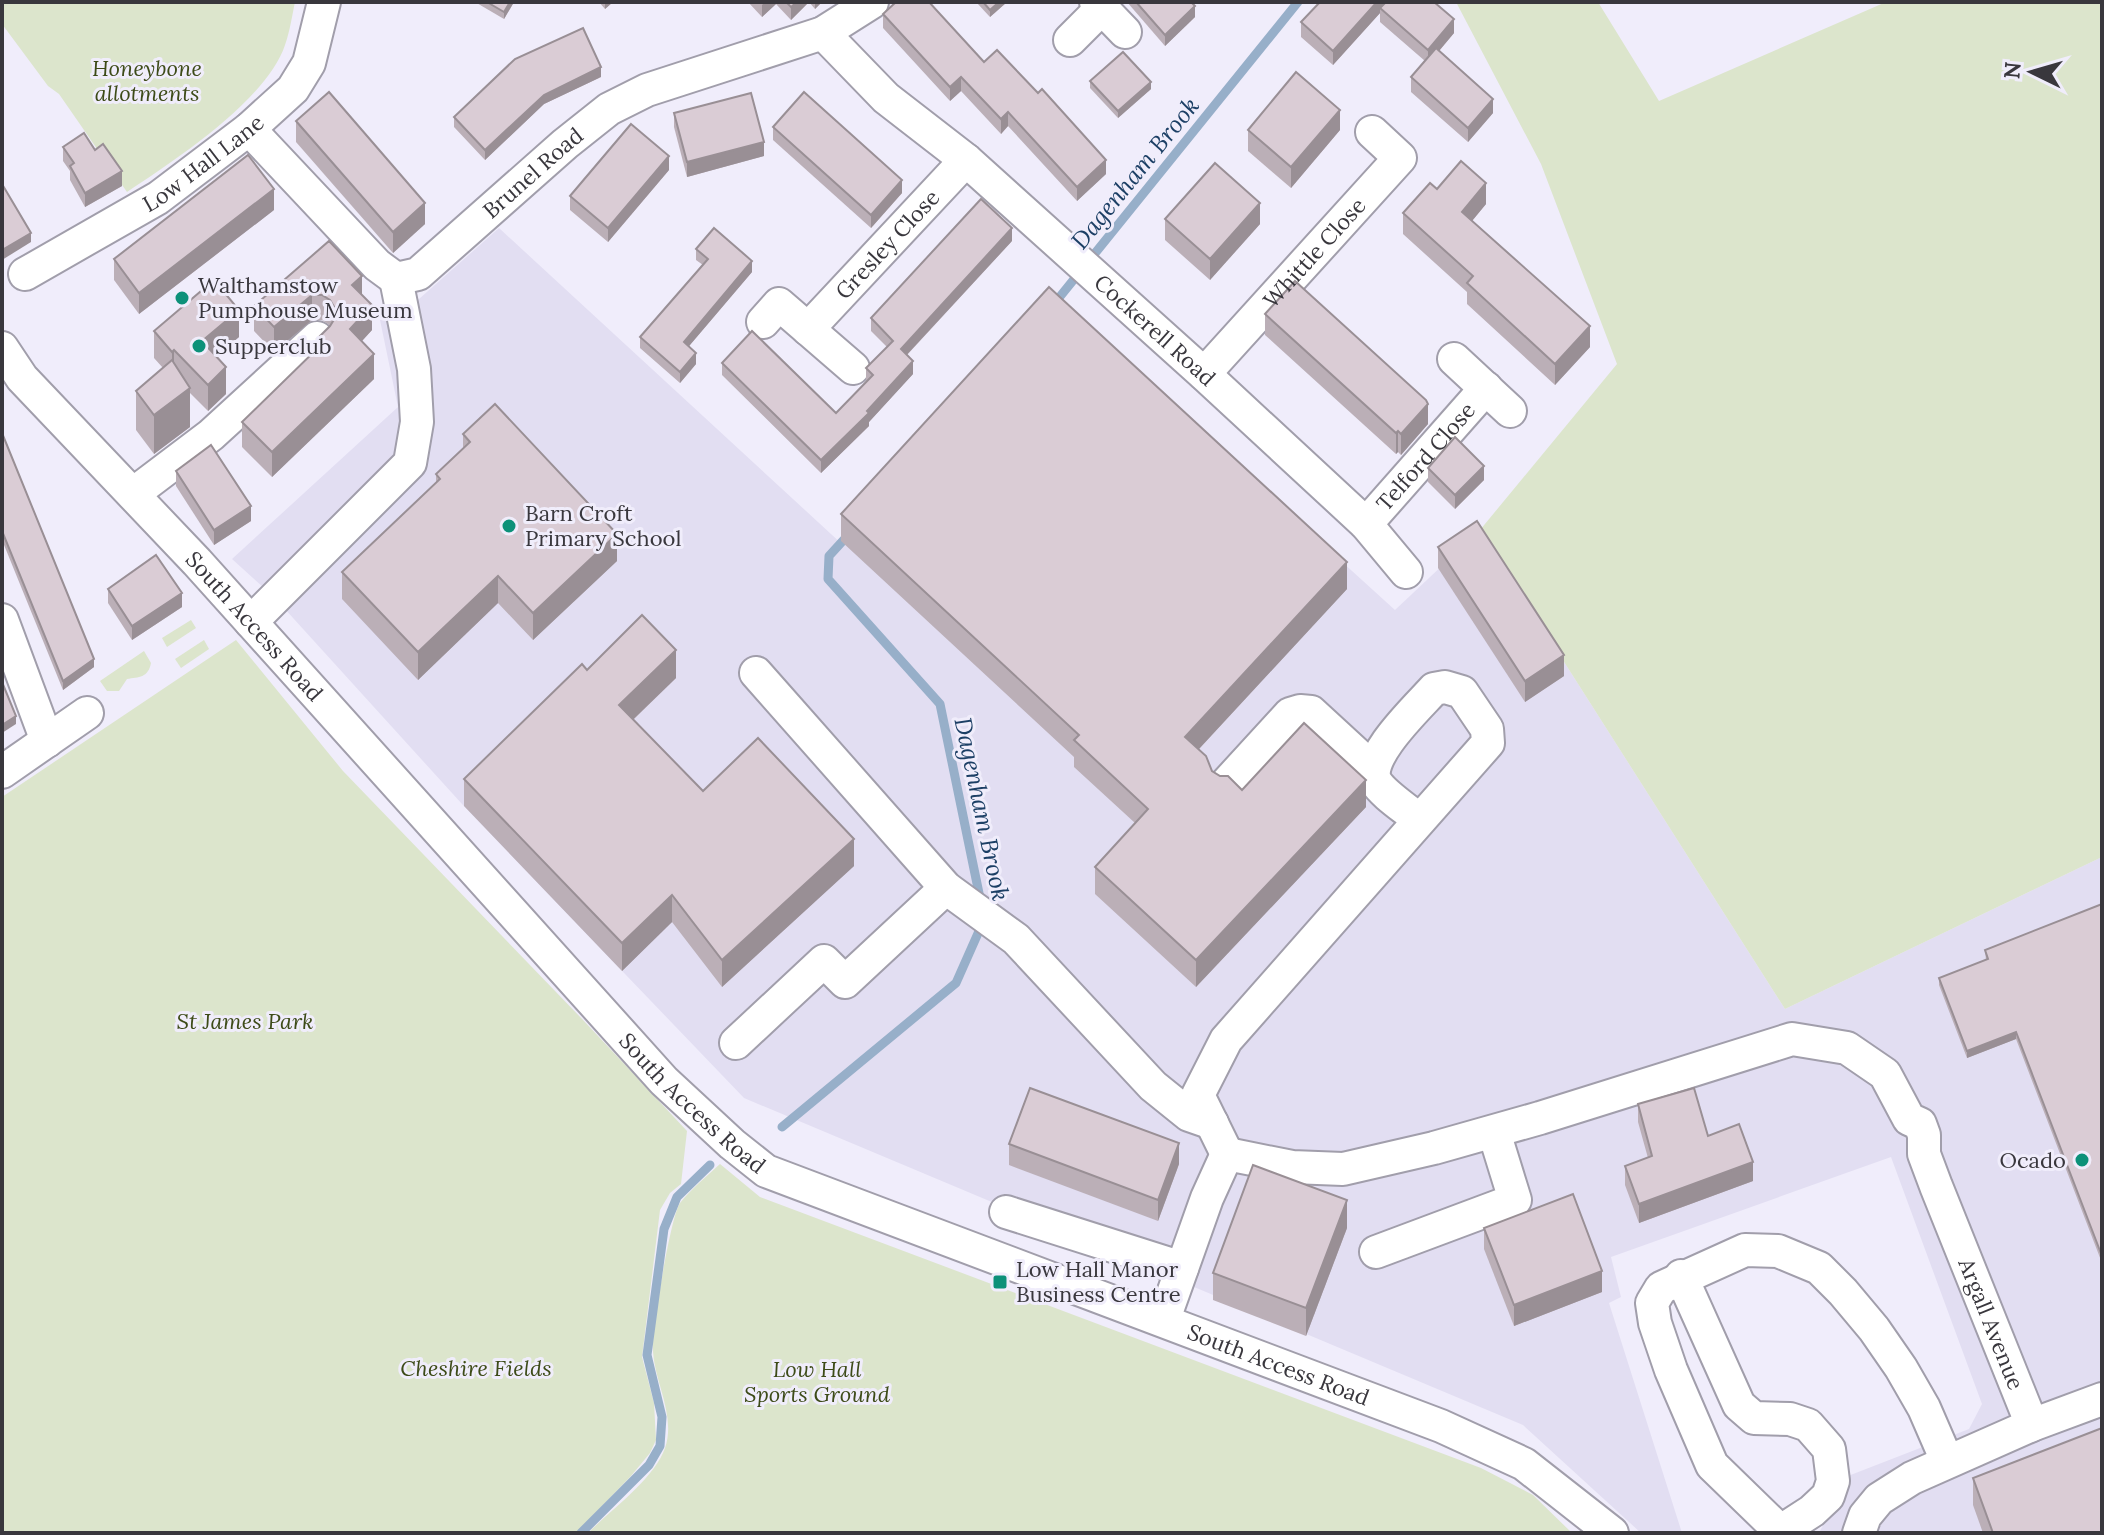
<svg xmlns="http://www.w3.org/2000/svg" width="2104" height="1535" font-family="Lora,serif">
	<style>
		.built { fill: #e2def2 }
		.green { fill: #dce5cc }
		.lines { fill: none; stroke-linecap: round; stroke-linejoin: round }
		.stream { stroke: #97afc9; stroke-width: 9 }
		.minor-casing { stroke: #a19eab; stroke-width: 36 }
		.minor { stroke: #fff; stroke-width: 32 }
		.wall { fill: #bbafb7 }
		.shaded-wall { fill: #998f95 }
		.building { fill: #daccd5; stroke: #998f95; stroke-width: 2 }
		.poi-dot { fill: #0d9179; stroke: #f0edfb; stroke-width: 3 }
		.labels { text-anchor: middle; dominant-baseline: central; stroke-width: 6; stroke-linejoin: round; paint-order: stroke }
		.park-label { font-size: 22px; font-style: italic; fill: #3d4b18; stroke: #f0edfb }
		.street-label { font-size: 22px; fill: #39373d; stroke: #f0edfb }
		.poi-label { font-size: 22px; fill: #39373d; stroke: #f0edfb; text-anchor: start }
		.water-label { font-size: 24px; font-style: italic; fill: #1c3f65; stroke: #f0edfb }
	</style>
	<rect width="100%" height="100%" fill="#f0edfb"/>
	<!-- built -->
	<polygon class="built" points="499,228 844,546 1059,305 1395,610 1480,530 1785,1009 2102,857 2102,1533 1819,1533 1848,1476 1969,1429 1982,1404 1891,1157 1611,1257 1621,1297 1609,1303 1682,1533 1641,1533 1523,1425 744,1098 462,804 274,597 232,559 398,407 380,320 401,315"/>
	<!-- green -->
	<g class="green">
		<path d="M 2,2 L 295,2 C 292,16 290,31 285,45 C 267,100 174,161 127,192 L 59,94 L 48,86 L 2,24 Z"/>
		<polygon points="1456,2 1598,2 1659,101 1886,2 2102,2 2102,857 1785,1009 1480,530 1617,364 1541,164"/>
		<polygon points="191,620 196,628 167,647 162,638"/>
		<polygon points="204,640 209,649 181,668 175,659"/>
		<polygon points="236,640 343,771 584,1021 687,1131 681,1184 670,1193 660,1210 642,1357 654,1403 656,1440 650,1453 631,1476 576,1533 2,1533 2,797"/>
		<path d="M 144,651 L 151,663 C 148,678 139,677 127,679 L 119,691 L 107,691 L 100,681 Z"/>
		<path d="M 720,1164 L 760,1197 L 1481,1468 L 1533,1495 L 1572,1533 L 588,1533 C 611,1510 655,1478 665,1448 C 676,1416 655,1383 653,1352 C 651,1333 671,1215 680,1203 C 691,1189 707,1176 720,1164 Z"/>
	</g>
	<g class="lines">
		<!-- stream -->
		<g class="stream">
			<polyline points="1054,304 1298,2"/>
			<polyline points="850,533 829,556 828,579 940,704 981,903"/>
			<polyline points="782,1127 956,983 983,922"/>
			<polyline points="581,1533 649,1465 660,1446 662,1417 647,1355 664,1229 677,1197 710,1165"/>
		</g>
		<!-- minor casing -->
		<g class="minor-casing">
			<g id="minor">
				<polyline points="1096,2 1125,32"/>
				<path id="s1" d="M 823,33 L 886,98 L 966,160 L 1204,374 L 1366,524 L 1406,572"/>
				<polyline points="1070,40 1102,8"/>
				<path id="s2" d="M 249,129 L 377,265 L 396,279 L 418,274 L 565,144 L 609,109 L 647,90 L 823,33 L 872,2"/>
				<path id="s3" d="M 25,274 L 158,198 L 249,129 L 293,89 L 309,63 L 324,2"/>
				<polyline points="763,322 779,304 853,368"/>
				<path id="s4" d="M 808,329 L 966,160"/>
				<path id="s5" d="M 2,348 L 22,378 L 197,562 L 664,1081 L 732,1144 L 766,1171 L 1441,1426 L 1524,1464 L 1612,1533"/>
				<polyline points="1454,359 1510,411"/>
				<path id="s6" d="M 1204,374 L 1400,158 L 1372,132"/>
				<polyline points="133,494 211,435 317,338"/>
				<path id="s7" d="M 1366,524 L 1486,388"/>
				<polyline points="2,620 47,741"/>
				<polyline points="251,622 410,463 417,422 414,369 396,279"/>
				<polyline points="756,673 946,888 1016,939 1153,1086 1189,1115 1212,1123"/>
				<polyline points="2,772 87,713"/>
				<polyline points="1225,785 1290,714 1300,711 1311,712 1373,769"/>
				<polyline points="736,1043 824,961 845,982 946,888"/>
				<path d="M 1227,1154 L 1198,1095 L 1226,1040 L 1488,743 L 1487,729 L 1462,692 L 1445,687 L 1434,689 C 1419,706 1362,759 1376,782 C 1383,794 1408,810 1419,820"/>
				<polyline points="1006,1212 1182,1268"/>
				<polyline points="1376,1252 1515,1200 1494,1132"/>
				<polyline points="1681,1276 1739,1405 1754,1418 1790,1419 1808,1425 1829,1449 1833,1481 1828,1496 1812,1511 1778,1533"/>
				<path id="s8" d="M 1164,1319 L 1207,1198 L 1227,1154 L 1292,1167 L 1343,1169 L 1434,1148 L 1540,1118 L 1792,1039 L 1847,1048 L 1885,1074 L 1909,1119 L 1920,1124 L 1924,1135 L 1924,1154 L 1936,1186 L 2032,1425"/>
				<polyline points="1779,1530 1712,1465 1671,1370 1655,1323 1652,1303 1661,1288 1745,1250 1778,1251 1819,1268 1843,1292 1874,1329 1901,1368 1924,1408 1947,1461"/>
				<polyline points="1859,1533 1865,1516 1879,1499 1912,1478 2032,1425 2102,1399"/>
			</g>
		</g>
		<!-- minor -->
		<use href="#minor" class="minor"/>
	</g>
	<!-- wall -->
	<g class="wall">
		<polygon points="475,2 514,2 504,19"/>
		<polygon points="599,2 613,2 605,9"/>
		<polygon points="748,2 822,2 815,9 809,2 791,20 776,4 762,17"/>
		<polygon points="976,2 1007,2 990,17"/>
		<polygon points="1127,2 1191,2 1195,17 1165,46"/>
		<polygon points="1320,2 1434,2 1454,33 1439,51 1493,113 1468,142 1411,92 1411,77 1425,61 1380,22 1380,13 1333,65 1301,37 1301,22"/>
		<polygon points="883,14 984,62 1106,174 1077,201 1008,126 1001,134 961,91 950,101 883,28"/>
		<polygon points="601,77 544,104 485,160 454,127 454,117"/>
		<polygon points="1090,81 1151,89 1118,118 1090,88"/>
		<polygon points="674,113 764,156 687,177 674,127"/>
		<polygon points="296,121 425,224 393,253 296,142"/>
		<polygon points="773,127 902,193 871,228 773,140"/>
		<polygon points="1248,130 1340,130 1291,188 1248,151"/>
		<polygon points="63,147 95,150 122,186 85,207 70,180 70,171 63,161"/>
		<polygon points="669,170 608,242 570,210 570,196"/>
		<polygon points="1437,189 1486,204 1472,221 1590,347 1555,385 1467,304 1467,292 1403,234 1403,213"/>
		<polygon points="274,210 139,314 114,280 114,259"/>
		<polygon points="1165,219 1260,224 1210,280 1165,240"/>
		<polygon points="329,241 362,295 372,330 362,341 374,379 272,477 242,447 242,422 317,349 317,339 331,326 322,320 312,320 274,352 254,331 254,306"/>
		<polygon points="1012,241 907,355 913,374 869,422 869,426 821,473 722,375 722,363 836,413 866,381 866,368 887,347 871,331 871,318"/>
		<polygon points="696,249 752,272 689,346 696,364 680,383 640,348 640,337 703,265 696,260"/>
		<polygon points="1265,314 1428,424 1401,455 1398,452 1396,454 1265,335"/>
		<polygon points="154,331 239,337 216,356 226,394 208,411 190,393 190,427 154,454 136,430 136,391 163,368 154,358"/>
		<polygon points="2,433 94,667 63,690 2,540"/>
		<polygon points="463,434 617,561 533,640 498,603 418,680 342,599 342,572 436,484 436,474 463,448"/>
		<polygon points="1428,468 1484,480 1455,509 1428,482"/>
		<polygon points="176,471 251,521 214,545 176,486"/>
		<polygon points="841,514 1347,589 1199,749 1212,771 1242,790 1366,807 1196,987 1095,894 1095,867 1135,823 1074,767 1074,757 841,541"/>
		<polygon points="1438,547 1564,676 1525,702 1438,568"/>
		<polygon points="108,589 182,607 132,640 108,603"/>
		<polygon points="587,670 676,678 633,720 703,791 854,866 722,987 672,922 622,971 464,806 464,779"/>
		<polygon points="2102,904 2102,1263 2016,1039 1967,1058 1939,985 1939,978 1986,960 1985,950"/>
		<polygon points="1638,1104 1708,1136 1753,1181 1639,1223 1625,1185 1625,1166 1648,1158 1638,1122"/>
		<polygon points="1009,1144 1179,1164 1158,1221 1009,1165"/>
		<polygon points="1347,1228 1306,1336 1213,1300 1213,1273"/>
		<polygon points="1484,1228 1602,1292 1514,1326 1484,1249"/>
		<polygon points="1973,1478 2102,1533 1983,1533 1973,1505"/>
	</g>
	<!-- shaded-wall -->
	<g class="shaded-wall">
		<polygon points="510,2 514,2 504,19 504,12"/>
		<polygon points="605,2 613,2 605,9"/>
		<polygon points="765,2 776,2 776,4 762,17 762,5"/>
		<polygon points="797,2 809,2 791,20 791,7"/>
		<polygon points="815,2 822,2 815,9"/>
		<polygon points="999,2 1007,2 990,17 990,10"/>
		<polygon points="1377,2 1387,2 1380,8 1380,13 1333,65 1333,51"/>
		<polygon points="1195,6 1195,17 1165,46 1165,35"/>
		<polygon points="1454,19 1454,33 1428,64 1428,50"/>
		<polygon points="601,67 601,77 544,104 485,160 485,150 544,95"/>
		<polygon points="961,77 961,91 950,101 950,87"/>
		<polygon points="1151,82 1151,89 1118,118 1118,111"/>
		<polygon points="1493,99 1493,113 1468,142 1468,128"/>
		<polygon points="1340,110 1340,130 1291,188 1291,167"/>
		<polygon points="1008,112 1008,126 1001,134 1001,119"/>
		<polygon points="764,142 764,156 687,177 687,162"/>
		<polygon points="669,156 669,170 608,242 608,228"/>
		<polygon points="1106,160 1106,174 1077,201 1077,187"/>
		<polygon points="122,171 122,186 85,207 85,193"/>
		<polygon points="902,180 902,193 871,228 871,215"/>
		<polygon points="1486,183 1486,204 1462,233 1462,212"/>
		<polygon points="274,189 274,210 139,314 139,293"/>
		<polygon points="425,203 425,224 393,253 393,232"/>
		<polygon points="1260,203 1260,224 1210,280 1210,259"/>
		<polygon points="1012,228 1012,241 901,361 901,349"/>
		<polygon points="31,233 31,242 2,260 2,250"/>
		<polygon points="752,261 752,272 684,352 684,342"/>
		<polygon points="362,276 362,301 352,285"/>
		<polygon points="312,295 312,320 274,352 274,327"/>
		<polygon points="372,305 372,330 350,354 350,329"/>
		<polygon points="239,310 239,337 202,368 202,341"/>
		<polygon points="1590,326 1590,347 1555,385 1555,364"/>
		<polygon points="174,350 174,377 172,379 172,352"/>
		<polygon points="696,353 696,364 680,383 680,372"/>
		<polygon points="374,354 374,379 272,477 272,452"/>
		<polygon points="913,361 913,374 869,422 869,426 821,473 821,460"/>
		<polygon points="226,367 226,394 208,411 208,385"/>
		<polygon points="190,388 190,427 154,454 154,415"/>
		<polygon points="1428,404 1428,424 1401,455 1401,434"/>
		<polygon points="1398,431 1398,452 1396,454 1396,433"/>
		<polygon points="1484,466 1484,480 1455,509 1455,495"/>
		<polygon points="251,506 251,521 214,545 214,530"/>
		<polygon points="617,534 617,561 533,640 533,613"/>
		<polygon points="1347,562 1347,589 1185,764 1185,737"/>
		<polygon points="498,576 498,603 418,680 418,652"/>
		<polygon points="182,593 182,607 132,640 132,626"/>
		<polygon points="676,650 676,678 619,733 619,705"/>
		<polygon points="1564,655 1564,676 1525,702 1525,681"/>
		<polygon points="94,659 94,667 63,690 63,681"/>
		<polygon points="16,716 16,724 2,733 2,725"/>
		<polygon points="1366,780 1366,807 1196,987 1196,960"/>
		<polygon points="854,839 854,866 722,987 722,960"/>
		<polygon points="672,895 672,922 622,971 622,943"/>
		<polygon points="2016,1032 2016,1039 1967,1058 1967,1051"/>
		<polygon points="1179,1143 1179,1164 1158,1221 1158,1200"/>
		<polygon points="1753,1162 1753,1181 1639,1223 1639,1204"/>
		<polygon points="1347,1200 1347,1228 1306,1336 1306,1308"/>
		<polygon points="1602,1271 1602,1292 1514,1326 1514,1305"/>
	</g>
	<!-- building -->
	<g class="building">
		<polygon points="487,2 510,2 504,12"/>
		<polygon points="786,2 797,2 791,7"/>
		<polygon points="896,2 929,2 984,62 997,50 1038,93 1042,89 1106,160 1077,187 1008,112 1001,119 961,77 950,87 883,14"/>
		<polygon points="983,2 999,2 990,10"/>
		<polygon points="1136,2 1191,2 1195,6 1165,35"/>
		<polygon points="1320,2 1377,2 1333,51 1301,22"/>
		<polygon points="1386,2 1434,2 1454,19 1428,50 1380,8"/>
		<polygon points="583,28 601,67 544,95 485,150 454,117 515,59"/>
		<polygon points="1436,48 1493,99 1468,128 1411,77"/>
		<polygon points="1123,52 1151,82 1118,111 1090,81"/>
		<polygon points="1296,72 1340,110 1291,167 1248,130"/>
		<polygon points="329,92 425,203 393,232 296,121"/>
		<polygon points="804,92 902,180 871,215 773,127"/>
		<polygon points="751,93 764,142 687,162 674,113"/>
		<polygon points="631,124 669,156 608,228 570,196"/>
		<polygon points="84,133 95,150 103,144 122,171 85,193 70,166 74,163 63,147"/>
		<polygon points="248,155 274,189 139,293 114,259"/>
		<polygon points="1461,161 1486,183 1462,212 1590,326 1555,364 1467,283 1473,276 1403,213 1430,183 1437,189"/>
		<polygon points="1215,163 1260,203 1210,259 1165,219"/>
		<polygon points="2,184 31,233 2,250"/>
		<polygon points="981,199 1012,228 901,349 913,361 867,411 869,413 821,460 722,363 752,331 836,413 873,375 866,368 893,341 871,318"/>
		<polygon points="714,228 752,261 684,342 696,353 680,372 640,337 708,259 696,249"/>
		<polygon points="329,241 362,276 352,285 372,305 350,329 374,354 272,452 242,422 322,344 317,339 330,326 335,318 336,310 330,300 322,295 312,295 274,327 254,306"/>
		<polygon points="214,280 239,310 202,341 226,367 208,385 174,350 172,352 154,331"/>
		<polygon points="1295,281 1426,400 1428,404 1401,434 1398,431 1396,433 1265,314"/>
		<polygon points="1049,287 1347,562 1185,737 1206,756 1212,771 1220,776 1228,776 1242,790 1304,723 1366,780 1196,960 1095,867 1148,809 1074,740 1079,735 841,514"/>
		<polygon points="172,360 190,388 154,415 136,391"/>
		<polygon points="495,404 617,534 533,613 498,576 418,652 342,572 440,479 436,474 470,442 463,434"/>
		<polygon points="2,433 94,659 63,681 2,531"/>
		<polygon points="1455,437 1484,466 1455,495 1428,468"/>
		<polygon points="211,445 251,506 214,530 176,471"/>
		<polygon points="1477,521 1564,655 1525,681 1438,547"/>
		<polygon points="156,555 182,593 132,626 108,589"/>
		<polygon points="642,615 676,650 619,705 703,791 758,738 854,839 722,960 672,895 622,943 464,779 582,664 587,670"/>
		<polygon points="2,682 16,716 2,725"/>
		<polygon points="2102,904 2102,1256 2016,1032 1967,1051 1939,978 1988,959 1985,950"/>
		<polygon points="1030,1088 1179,1143 1158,1200 1009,1144"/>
		<polygon points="1694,1088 1708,1136 1739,1124 1753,1162 1639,1204 1625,1166 1652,1156 1638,1104"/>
		<polygon points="1253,1165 1347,1200 1306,1308 1213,1273"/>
		<polygon points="1573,1194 1602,1271 1514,1305 1484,1228"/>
		<polygon points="2102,1428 2102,1533 1993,1533 1973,1478"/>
	</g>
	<!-- markers -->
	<g class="poi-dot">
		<circle cx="182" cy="298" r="8"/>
		<circle cx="199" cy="346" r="8"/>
		<circle cx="509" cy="526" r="8"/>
		<circle cx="2082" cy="1160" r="8"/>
		<rect x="992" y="1274" width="16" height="16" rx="4"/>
	</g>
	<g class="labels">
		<!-- park labels -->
		<g class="park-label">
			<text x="147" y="68">Honeybone<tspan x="147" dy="25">allotments</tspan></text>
			<text x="245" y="1021">St James Park</text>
			<text x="476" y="1368">Cheshire Fields</text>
			<text x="817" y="1369">Low Hall<tspan x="817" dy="25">Sports Ground</tspan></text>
		</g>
		<!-- street labels -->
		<g class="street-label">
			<text stroke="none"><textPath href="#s3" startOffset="210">Low Hall Lane</textPath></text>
			<text stroke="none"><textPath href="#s2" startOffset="386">Brunel Road</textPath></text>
			<text stroke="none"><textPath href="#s4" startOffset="116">Gresley Close</textPath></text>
			<text stroke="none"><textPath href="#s6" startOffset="164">Whittle Close</textPath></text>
			<text stroke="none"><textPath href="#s1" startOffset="446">Cockerell Road</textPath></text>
			<text stroke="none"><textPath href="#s7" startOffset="90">Telford Close</textPath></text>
			<text stroke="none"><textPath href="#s5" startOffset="376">South Access Road</textPath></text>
			<text stroke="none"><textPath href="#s5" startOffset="1024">South Access Road</textPath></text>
			<text stroke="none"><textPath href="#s8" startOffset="1140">Argall Avenue</textPath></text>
			<text stroke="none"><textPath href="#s5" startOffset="1672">South Access Road</textPath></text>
		</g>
		<!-- poi labels -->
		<g class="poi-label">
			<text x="198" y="285">Walthamstow<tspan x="198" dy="25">Pumphouse Museum</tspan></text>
			<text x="215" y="346">Supperclub</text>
			<text x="525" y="513">Barn Croft<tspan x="525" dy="25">Primary School</tspan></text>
			<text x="2066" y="1160" text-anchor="end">Ocado</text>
			<text x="1016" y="1269">Low Hall Manor<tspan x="1016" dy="25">Business Centre</tspan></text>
		</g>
		<!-- water labels -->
		<g class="water-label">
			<text transform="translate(1135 173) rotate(-51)">Dagenham Brook</text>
			<text transform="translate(982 809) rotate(78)">Dagenham Brook</text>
		</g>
	</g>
	<!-- border -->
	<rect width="2104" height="1535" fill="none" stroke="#39373d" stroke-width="8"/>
	<!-- north arrow -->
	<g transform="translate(2032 72) rotate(275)" stroke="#f0edfb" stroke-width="6" paint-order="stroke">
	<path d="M0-6L14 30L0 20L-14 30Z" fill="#39373d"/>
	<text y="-12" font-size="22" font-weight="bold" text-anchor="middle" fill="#39373d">N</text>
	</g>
</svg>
